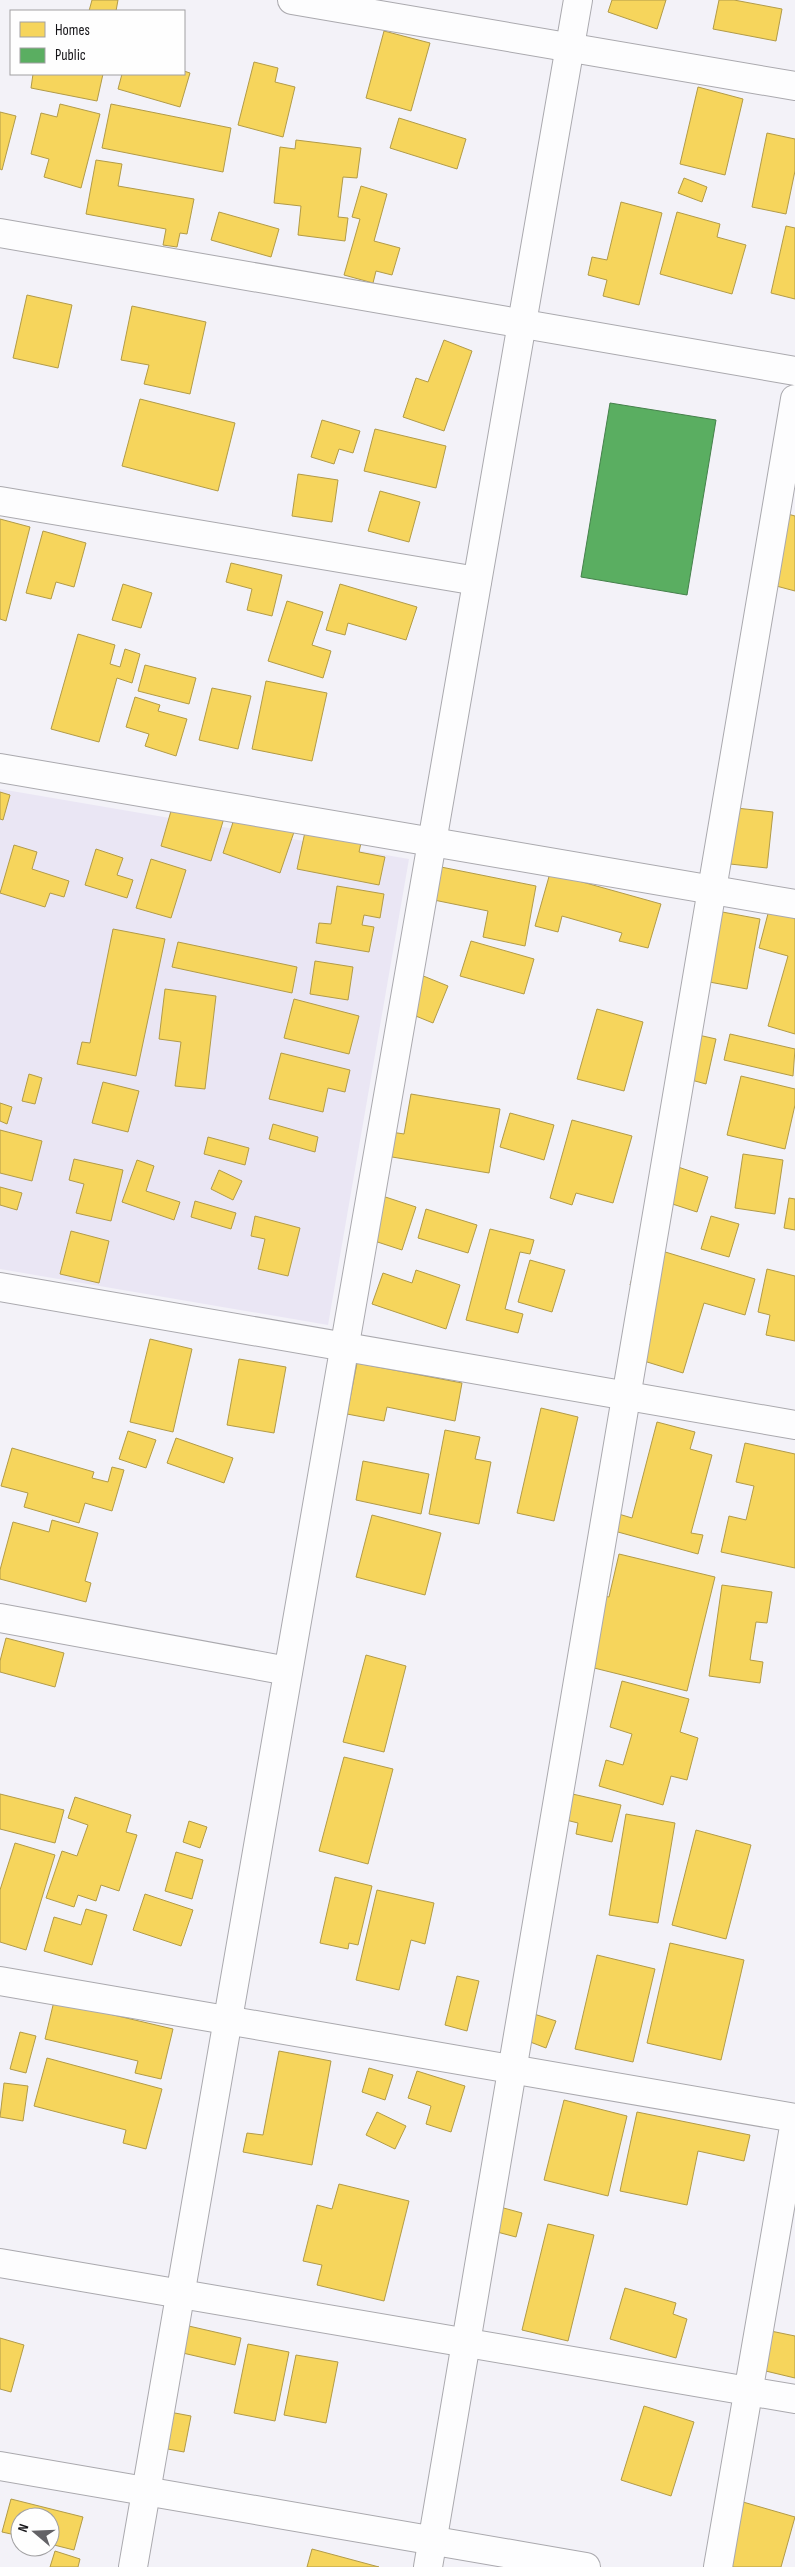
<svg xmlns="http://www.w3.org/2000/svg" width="795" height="2567" font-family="'Sofia Sans Condensed',sans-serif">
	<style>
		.built { fill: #eae6f4 }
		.homes { fill: #f6d55c; stroke: #b29b48 }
		.public { fill: #5aae61; stroke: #45804b }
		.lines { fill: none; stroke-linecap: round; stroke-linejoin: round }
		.minor-casing { stroke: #aaa9ae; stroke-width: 30 }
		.minor { stroke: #fdfdfe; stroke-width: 28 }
	</style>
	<rect width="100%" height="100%" fill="#f3f2f8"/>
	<!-- built -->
	<polygon class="built" points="0,789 409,859 328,1325 0,1269"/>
	<!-- homes -->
	<g class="homes">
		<polygon points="92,0 118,0 116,11 89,11"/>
		<polygon points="612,0 666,0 657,29 608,12"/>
		<polygon points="719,0 734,0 782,9 776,41 713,29"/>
		<polygon points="384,31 430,43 411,111 366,98"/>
		<polygon points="254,62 278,68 275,82 295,87 283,137 238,125"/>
		<polygon points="184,71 190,73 180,107 118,89 122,74 184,74"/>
		<polygon points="33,74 103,74 97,101 31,88"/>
		<polygon points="698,87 743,99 725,175 680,164"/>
		<polygon points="60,104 100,114 81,188 44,177 49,159 31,154 41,113 57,117"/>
		<polygon points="111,104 231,128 223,172 102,148"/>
		<polygon points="0,112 16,116 2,170 0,169"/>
		<polygon points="399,118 466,139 457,169 390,148"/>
		<polygon points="767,133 795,139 795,171 786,214 752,207"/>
		<polygon points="296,140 361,148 357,178 343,177 338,217 348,218 345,241 298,235 301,206 274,203 280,147 295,149"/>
		<polygon points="96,160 122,164 118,186 194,199 187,234 180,233 177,247 163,245 166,229 86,214"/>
		<polygon points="684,178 707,187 702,202 678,193"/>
		<polygon points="361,186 387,194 374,241 400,248 392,275 376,271 373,283 344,275 360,219 352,217"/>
		<polygon points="621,202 662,213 639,305 603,296 607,280 588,275 592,257 607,260"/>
		<polygon points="219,212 279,229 271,257 211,240"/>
		<polygon points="677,212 720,224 717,237 746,245 732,294 660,274"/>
		<polygon points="786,226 795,228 795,299 771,293"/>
		<polygon points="27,295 72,305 58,368 13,358"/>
		<polygon points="132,306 206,322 190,394 144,384 149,365 121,360"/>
		<polygon points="444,340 472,351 444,431 403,417 416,378 428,382"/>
		<polygon points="140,399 235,423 218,491 122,466"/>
		<polygon points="322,420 360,431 353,453 339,449 334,464 311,457"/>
		<polygon points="375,429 446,446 436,488 364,471"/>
		<polygon points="298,474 338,480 332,522 292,516"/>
		<polygon points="380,491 420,502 409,542 368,531"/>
		<polygon points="784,513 795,516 795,591 765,583"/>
		<polygon points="0,519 30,527 6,621 0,619"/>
		<polygon points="43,531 86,543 74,587 56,582 51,599 26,593"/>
		<polygon points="231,563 282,575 272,616 247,610 252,589 226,582"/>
		<polygon points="123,584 152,593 141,628 112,620"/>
		<polygon points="340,584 417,607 406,640 348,623 345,635 326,630"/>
		<polygon points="287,601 323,612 312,645 331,651 323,678 268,661"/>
		<polygon points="78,634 115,645 110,664 120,667 125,649 140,654 132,683 117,678 99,742 51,729"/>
		<polygon points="145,665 196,678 189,704 138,691"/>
		<polygon points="266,681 327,693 312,761 252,749"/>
		<polygon points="212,688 251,696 238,749 199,740"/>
		<polygon points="135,697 160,705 158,711 187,719 176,756 145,746 149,734 126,727"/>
		<polygon points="0,792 10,795 3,820 0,819"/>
		<polygon points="173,804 224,818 211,861 161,846"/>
		<polygon points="736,808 773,812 767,868 730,864"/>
		<polygon points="236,813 294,832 280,873 223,853"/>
		<polygon points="305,832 361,843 359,852 385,857 379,885 297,869"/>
		<polygon points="14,845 37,852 32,869 69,881 64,897 50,893 45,907 0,893"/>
		<polygon points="96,849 123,858 117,875 133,880 127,898 85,885"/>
		<polygon points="151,859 186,870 171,918 136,908"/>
		<polygon points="431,865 536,886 525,946 483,937 488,911 424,898"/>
		<polygon points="550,873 661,904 648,948 619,941 622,933 562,916 558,932 535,926"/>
		<polygon points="337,886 384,894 380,918 364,915 362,925 374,927 369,952 316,943 319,923 331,924"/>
		<polygon points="770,906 795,913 795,1034 768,1026 788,956 759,948"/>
		<polygon points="717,911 760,919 747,989 704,981"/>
		<polygon points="113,929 165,939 136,1076 77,1064 82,1042 90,1043"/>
		<polygon points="471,941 534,959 524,994 460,976"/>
		<polygon points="178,942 297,967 292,993 172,967"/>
		<polygon points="315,961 353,967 348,1000 310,994"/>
		<polygon points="411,971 448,986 433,1023 396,1008"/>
		<polygon points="165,989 216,996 205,1089 175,1086 181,1042 159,1039"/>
		<polygon points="294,999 359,1016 349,1054 284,1038"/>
		<polygon points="597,1009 643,1022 624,1091 577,1079"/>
		<polygon points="694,1034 716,1039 706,1084 684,1078"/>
		<polygon points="730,1034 795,1049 793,1076 724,1060"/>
		<polygon points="281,1053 350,1070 345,1092 328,1088 323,1112 269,1099"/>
		<polygon points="29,1074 42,1078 35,1104 22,1101"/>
		<polygon points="741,1076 795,1089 795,1105 785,1149 727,1135"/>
		<polygon points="103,1082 139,1091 128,1132 92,1123"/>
		<polygon points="411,1094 500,1109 489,1173 380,1155 385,1131 404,1134"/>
		<polygon points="0,1103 12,1107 7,1124 0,1121"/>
		<polygon points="510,1113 554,1125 544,1160 500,1147"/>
		<polygon points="572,1120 632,1136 613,1203 576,1193 572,1205 550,1198"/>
		<polygon points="273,1124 318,1137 315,1152 269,1139"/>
		<polygon points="0,1130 42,1141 32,1181 0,1173"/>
		<polygon points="208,1137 249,1148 245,1165 204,1154"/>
		<polygon points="743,1154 783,1160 775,1214 735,1208"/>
		<polygon points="74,1159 123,1170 111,1221 76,1213 84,1184 69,1180"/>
		<polygon points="137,1160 154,1166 146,1191 180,1202 174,1220 122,1202"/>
		<polygon points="666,1163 708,1177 697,1212 654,1198"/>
		<polygon points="219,1170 242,1181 233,1200 211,1189"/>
		<polygon points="0,1187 22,1193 17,1210 0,1205"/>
		<polygon points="367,1191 416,1207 402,1250 353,1234"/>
		<polygon points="789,1198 795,1199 795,1230 784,1228"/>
		<polygon points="195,1201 236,1213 231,1229 191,1217"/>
		<polygon points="426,1209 477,1225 468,1253 418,1238"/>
		<polygon points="255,1216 300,1228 288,1276 258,1269 265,1239 251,1236"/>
		<polygon points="711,1216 739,1224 729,1257 701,1249"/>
		<polygon points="490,1229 534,1240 530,1254 520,1252 505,1309 523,1314 518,1333 466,1320"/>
		<polygon points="71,1231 109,1241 99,1283 60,1274"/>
		<polygon points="642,1245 755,1279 745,1315 704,1303 683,1373 621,1354 641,1288 630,1285"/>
		<polygon points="530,1260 565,1270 552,1312 518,1302"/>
		<polygon points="767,1269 795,1276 795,1341 766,1335 770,1315 758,1312"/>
		<polygon points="416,1270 460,1285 446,1329 372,1304 383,1273 412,1283"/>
		<polygon points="150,1339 192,1349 173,1432 130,1422"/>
		<polygon points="239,1359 286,1367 274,1433 227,1425"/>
		<polygon points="357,1363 462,1383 455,1421 387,1407 384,1421 347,1414"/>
		<polygon points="541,1408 578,1417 554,1521 517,1513"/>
		<polygon points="657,1422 695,1432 690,1449 712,1455 691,1533 703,1535 698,1554 607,1529 612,1512 632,1518"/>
		<polygon points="445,1430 480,1437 475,1459 491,1462 479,1524 429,1514"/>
		<polygon points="128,1431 156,1440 146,1468 119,1459"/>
		<polygon points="176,1438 233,1458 224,1483 167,1463"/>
		<polygon points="745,1443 795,1454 795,1568 721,1552 729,1516 746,1520 754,1486 736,1482"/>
		<polygon points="12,1448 94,1472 92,1478 108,1482 112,1467 124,1470 112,1511 85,1503 79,1523 24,1507 28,1493 1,1486"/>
		<polygon points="363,1461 429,1474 421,1514 356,1500"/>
		<polygon points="372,1515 441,1533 425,1595 356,1577"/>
		<polygon points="52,1520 98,1533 85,1581 91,1583 86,1602 0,1579 0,1570 13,1522 49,1532"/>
		<polygon points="619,1554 715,1577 687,1691 586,1666 593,1594 609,1597"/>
		<polygon points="722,1585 772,1592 767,1623 756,1622 750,1660 763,1662 760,1683 709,1676"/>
		<polygon points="6,1638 64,1653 55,1687 0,1672 0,1661"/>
		<polygon points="366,1655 406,1666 384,1752 343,1742"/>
		<polygon points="622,1681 689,1699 680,1732 698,1738 687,1780 671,1776 663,1805 599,1786 606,1760 623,1765 632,1734 610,1727"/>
		<polygon points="344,1757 393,1769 368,1864 319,1851"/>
		<polygon points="568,1793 621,1805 612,1842 576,1834 578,1823 562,1819"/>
		<polygon points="0,1794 64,1810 55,1843 0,1829"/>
		<polygon points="75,1797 131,1815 126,1832 137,1835 119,1891 101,1885 96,1901 78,1895 74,1907 46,1898 62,1851 77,1856 88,1825 68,1818"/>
		<polygon points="626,1814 675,1823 658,1923 609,1915"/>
		<polygon points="189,1821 207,1827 200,1848 183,1842"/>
		<polygon points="696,1830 751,1845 726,1939 672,1925"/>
		<polygon points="15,1843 55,1855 26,1950 0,1942 0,1890"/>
		<polygon points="176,1852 203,1860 192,1899 165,1891"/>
		<polygon points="335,1877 372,1886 358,1945 349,1943 348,1949 320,1943"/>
		<polygon points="377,1890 434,1903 425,1944 411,1940 399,1990 356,1980"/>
		<polygon points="145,1894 193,1910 181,1946 133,1930"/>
		<polygon points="86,1909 107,1915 92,1965 44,1951 54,1917 81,1925"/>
		<polygon points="670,1943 744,1960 721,2060 647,2043"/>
		<polygon points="597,1955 655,1969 633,2062 575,2049"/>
		<polygon points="457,1976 479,1981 467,2031 445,2025"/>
		<polygon points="54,2001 173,2029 161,2079 135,2073 138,2061 45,2039"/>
		<polygon points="534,2014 556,2021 546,2048 525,2040"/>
		<polygon points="20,2032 36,2036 26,2073 10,2069"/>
		<polygon points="279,2051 331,2061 312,2165 243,2152 247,2133 263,2135"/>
		<polygon points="47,2058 162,2089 146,2149 123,2143 126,2130 34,2106"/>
		<polygon points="369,2068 393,2075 385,2100 362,2092"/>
		<polygon points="417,2071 465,2086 451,2132 426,2124 431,2106 408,2098"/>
		<polygon points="4,2083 28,2086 23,2121 0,2117"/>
		<polygon points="564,2100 627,2116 608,2196 544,2180"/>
		<polygon points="377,2112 406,2126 395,2149 366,2135"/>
		<polygon points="637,2112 750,2135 744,2161 698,2151 687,2205 620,2191"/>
		<polygon points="339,2184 409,2201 384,2301 317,2285 322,2265 303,2261 317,2205 332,2209"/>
		<polygon points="489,2204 522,2213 516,2237 482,2228"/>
		<polygon points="548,2224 594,2235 568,2341 522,2330"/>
		<polygon points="625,2288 676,2303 673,2314 687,2319 676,2358 610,2339"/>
		<polygon points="180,2324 241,2338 235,2365 174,2351"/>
		<polygon points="761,2329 795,2336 795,2378 753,2368"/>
		<polygon points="0,2338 24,2345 11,2392 0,2389"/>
		<polygon points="248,2344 289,2352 275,2421 234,2413"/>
		<polygon points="296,2355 338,2362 326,2423 284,2415"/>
		<polygon points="644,2406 694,2422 671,2496 621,2480"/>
		<polygon points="164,2411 191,2416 184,2452 157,2447"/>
		<polygon points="11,2499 83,2517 74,2550 50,2544 50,2517 20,2517 20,2536 2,2532"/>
		<polygon points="743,2502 795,2517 781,2567 734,2567 725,2564"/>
		<polygon points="312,2549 379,2567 307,2567"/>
		<polygon points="55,2551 80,2559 78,2567 50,2567"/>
	</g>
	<!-- public -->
	<polygon class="public" points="610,403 716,420 687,595 581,577"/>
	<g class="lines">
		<!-- minor casing -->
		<g class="minor-casing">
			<g id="minor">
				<polyline points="292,0 795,86"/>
				<polyline points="0,233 795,371"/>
				<polyline points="0,501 477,581"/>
				<polyline points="0,768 795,904"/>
				<polyline points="0,1287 795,1425"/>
				<polyline points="0,1618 288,1671"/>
				<polyline points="0,1981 795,2118"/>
				<polyline points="0,2263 795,2399"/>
				<polyline points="0,2466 586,2567"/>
				<polyline points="133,2567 578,0"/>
				<polyline points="428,2567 795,399"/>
				<polyline points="718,2567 795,2121"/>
			</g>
		</g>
		<!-- minor -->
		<use href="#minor" class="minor"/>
	</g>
	<!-- legend -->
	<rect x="10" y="10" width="175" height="65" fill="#fefefe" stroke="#a1a0a2"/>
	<rect x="20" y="22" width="25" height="15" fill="#f6d55c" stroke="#a1a0a2"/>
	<text x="55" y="35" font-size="15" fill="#151418">Homes</text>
	<rect x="20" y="48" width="25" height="15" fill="#5aae61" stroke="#a1a0a2"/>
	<text x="55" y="60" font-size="15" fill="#151418">Public</text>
	<!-- north arrow -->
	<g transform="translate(35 2532) rotate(289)"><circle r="24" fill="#fefefe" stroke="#a1a0a2"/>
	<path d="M0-4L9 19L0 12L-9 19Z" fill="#636266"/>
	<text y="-8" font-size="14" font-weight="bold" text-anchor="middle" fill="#151418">N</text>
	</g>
</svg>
